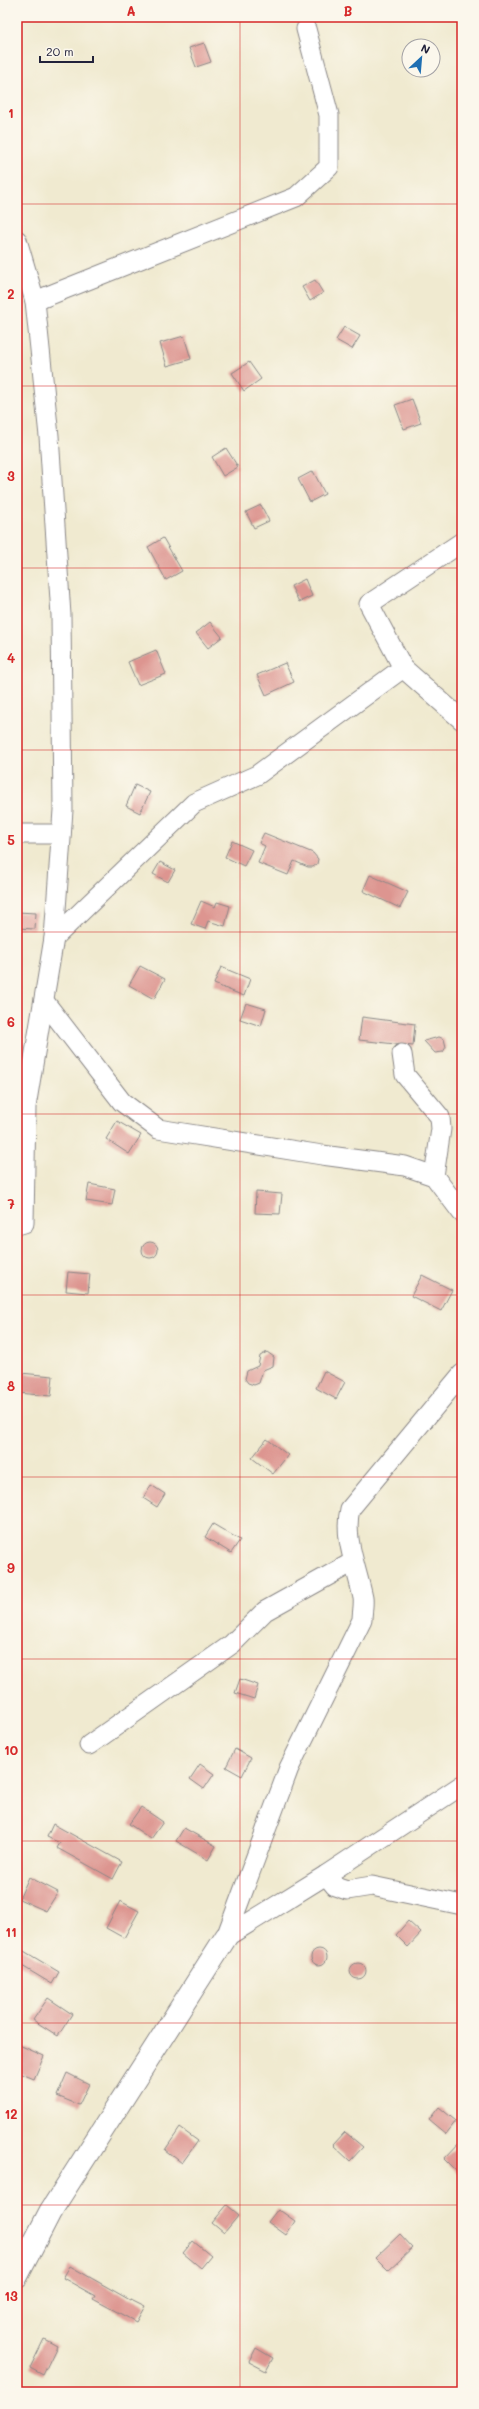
<svg xmlns="http://www.w3.org/2000/svg" width="479" height="2409" font-family="Mali,sans-serif">
	<style>
		.building { fill: #dd9590 }
		.lines { fill: none; stroke-linecap: round; stroke-linejoin: round }
		.minor-casing { stroke: #898686; stroke-width: 21 }
		.secondary-casing { stroke: #898686; stroke-width: 24 }
		.minor { stroke: #fff; stroke-width: 19 }
		.secondary { stroke: #fff; stroke-width: 22 }
		.grid { fill: none; stroke: #d62828; stroke-width: 1; stroke-opacity: 0.55 }
		.neatline { fill: none; stroke: #d62828; stroke-width: 1.5 }
		.grid-label { font-size: 13px; text-anchor: middle; font-weight: bold; fill: #d62828 }
	</style>
	<rect width="100%" height="100%" fill="#fbf7ec"/>
	<filter id="ink" filterUnits="userSpaceOnUse"><feTurbulence type="fractalNoise" baseFrequency=".025" numOctaves="2"/><feDisplacementMap in="SourceGraphic" scale="8" xChannelSelector="R" yChannelSelector="G"/><feConvolveMatrix kernelMatrix="1 2 1 2 8 2 1 2 1" color-interpolation-filters="sRGB"/></filter>
	<filter id="wash" filterUnits="userSpaceOnUse"><feTurbulence type="fractalNoise" baseFrequency=".012" numOctaves="4" result="noise"/><feDisplacementMap in="SourceGraphic" scale="16" xChannelSelector="R" yChannelSelector="G"/><feGaussianBlur stdDeviation="0.9" result="paint"/><feColorMatrix in="noise" values="0 0 0 0 0 0 0 0 0 0 0 0 0 0 0 0 0 1.4 0 .05"/><feComposite in="paint" operator="in"/></filter>
	<g filter="url(#wash)">
		<rect width="100%" height="100%" fill="#f0ead0"/>
		<g id="blocks">
			<!-- building -->
			<g class="building">
				<polygon points="204,43 211,62 196,67 189,48"/>
				<polygon points="315,280 323,293 310,301 302,287"/>
				<polygon points="344,327 360,336 352,349 336,340"/>
				<polygon points="184,336 191,359 167,366 160,343"/>
				<polygon points="249,362 261,379 244,391 232,373"/>
				<polygon points="412,399 421,423 404,429 395,405"/>
				<polygon points="226,448 238,467 223,476 212,457"/>
				<polygon points="313,471 325,494 310,502 298,479"/>
				<polygon points="261,505 269,521 254,528 246,512"/>
				<polygon points="163,538 182,571 166,580 148,547"/>
				<polygon points="305,579 312,596 299,602 291,586"/>
				<polygon points="210,622 222,637 208,648 196,633"/>
				<polygon points="156,650 166,674 138,685 128,662"/>
				<polygon points="285,663 294,682 266,695 257,675"/>
				<polygon points="135,785 150,792 140,813 126,806"/>
				<polygon points="264,833 313,853 318,859 317,864 313,867 308,867 294,861 288,875 258,863 265,846 259,843"/>
				<polygon points="232,841 252,850 244,866 225,857"/>
				<polygon points="160,862 175,870 168,882 153,874"/>
				<polygon points="370,875 408,892 400,908 363,891"/>
				<polygon points="201,901 215,907 217,902 230,906 225,926 208,921 205,929 191,924"/>
				<polygon points="17,912 36,913 35,929 17,928"/>
				<polygon points="140,966 165,979 154,999 129,985"/>
				<polygon points="221,967 250,979 244,996 214,984"/>
				<polygon points="246,1003 266,1009 261,1026 240,1019"/>
				<polygon points="362,1017 415,1024 413,1046 359,1040"/>
				<polygon points="439,1037 444,1039 446,1047 443,1052 435,1053 424,1041"/>
				<polygon points="117,1121 141,1135 129,1154 106,1139"/>
				<polygon points="89,1184 115,1189 112,1205 86,1201"/>
				<polygon points="256,1192 282,1194 280,1214 255,1213"/>
				<circle cx="150" cy="1250" r="8"/>
				<polygon points="68,1272 90,1274 88,1293 66,1291"/>
				<polygon points="422,1275 452,1290 441,1311 411,1296"/>
				<polygon points="267,1352 274,1357 273,1366 263,1370 259,1383 254,1385 248,1383 245,1379 247,1371 258,1366 260,1356"/>
				<polygon points="324,1371 345,1382 336,1399 316,1388"/>
				<polygon points="20,1373 53,1376 51,1396 18,1393"/>
				<polygon points="267,1439 288,1455 273,1474 252,1458"/>
				<polygon points="151,1485 165,1494 157,1507 143,1498"/>
				<polygon points="213,1524 240,1540 231,1553 205,1537"/>
				<polygon points="240,1679 258,1685 254,1699 235,1693"/>
				<polygon points="235,1749 251,1758 242,1776 226,1767"/>
				<polygon points="200,1764 214,1774 204,1789 190,1779"/>
				<polygon points="141,1807 163,1822 151,1839 129,1824"/>
				<polygon points="53,1824 122,1862 113,1879 57,1848 60,1843 47,1837"/>
				<polygon points="184,1828 216,1846 208,1860 176,1841"/>
				<polygon points="29,1877 58,1892 46,1911 19,1899"/>
				<polygon points="120,1901 139,1911 124,1938 106,1928"/>
				<polygon points="408,1921 421,1933 408,1947 396,1935"/>
				<polygon points="17,1947 59,1972 52,1984 17,1963"/>
				<circle cx="319" cy="1957" r="8"/>
				<circle cx="358" cy="1971" r="8"/>
				<polygon points="48,1998 72,2014 58,2036 33,2020"/>
				<polygon points="17,2044 44,2056 34,2079 17,2072"/>
				<polygon points="67,2073 89,2084 79,2105 57,2096"/>
				<polygon points="439,2107 456,2121 446,2134 429,2120"/>
				<polygon points="180,2128 198,2141 182,2163 165,2150"/>
				<polygon points="345,2132 363,2147 350,2161 333,2145"/>
				<polygon points="462,2140 462,2177 444,2159"/>
				<polygon points="227,2205 239,2215 224,2233 212,2223"/>
				<polygon points="278,2209 295,2221 286,2235 268,2222"/>
				<polygon points="400,2234 413,2248 388,2271 375,2258"/>
				<polygon points="193,2241 211,2256 201,2268 183,2253"/>
				<polygon points="70,2266 130,2300 131,2299 145,2306 136,2322 93,2299 95,2296 63,2278"/>
				<polygon points="44,2339 57,2346 43,2375 30,2368"/>
				<polygon points="256,2348 273,2358 266,2371 249,2362"/>
			</g>
		</g>
	</g>
	<g filter="url(#ink)">
		<use href="#blocks" fill-opacity="0" stroke="#898686" stroke-width="1"/>
		<g class="lines">
			<!-- minor casing -->
			<g class="minor-casing">
				<g id="minor">
					<polyline points="17,240 35,301 49,436 61,615 63,810 54,938 26,1107 24,1223 17,1225"/>
					<polyline points="35,301 296,197 329,167 329,115 306,29"/>
					<polyline points="403,668 462,720"/>
					<polyline points="17,834 61,834"/>
					<polyline points="54,938 194,803 257,775 403,668 369,604 462,542"/>
					<polyline points="44,1001 122,1102 158,1129 322,1155 405,1166 434,1176 462,1213"/>
					<polyline points="402,1054 405,1075 440,1117 441,1129 434,1176"/>
					<polyline points="89,1745 232,1644 265,1611 353,1562"/>
					<polyline points="326,1875 335,1886 347,1890 372,1886 462,1905"/>
					<path d="M 226,1937 L 289,1768 L 362,1620 C 362,1613 364,1604 363,1598 C 357,1568 343,1538 350,1509 L 462,1374"/>
					<polyline points="226,1937 326,1875 462,1785"/>
				</g>
			</g>
			<!-- secondary casing -->
			<g class="secondary-casing">
				<polyline id="secondary" points="17,2276 50,2212 226,1937"/>
			</g>
			<!-- minor -->
			<use href="#minor" class="minor"/>
			<!-- secondary -->
			<use href="#secondary" class="secondary"/>
		</g>
	</g>
	<!-- grid -->
	<path class="grid" d="M 240,17 L 240,2392M 17,204 L 462,204M 17,386 L 462,386M 17,568 L 462,568M 17,750 L 462,750M 17,932 L 462,932M 17,1114 L 462,1114M 17,1295 L 462,1295M 17,1477 L 462,1477M 17,1659 L 462,1659M 17,1841 L 462,1841M 17,2023 L 462,2023M 17,2205 L 462,2205"/>
	<!-- margin -->
	<rect width="479" height="2409" fill="none" stroke="#fbf7ec" stroke-width="44"/>
	<!-- north arrow -->
	<g transform="translate(421 58) rotate(26)"><circle r="19" fill="#fbf7ec" stroke="#a4a2a5"/>
	<path d="M0-3L7 15L0 10L-7 15Z" fill="#1f6fb2"/>
	<text y="-6" font-size="11" font-weight="bold" text-anchor="middle" fill="#22223b">N</text>
	</g>
	<!-- scale -->
	<path d="M40 56v6h53v-6" fill="none" stroke="#22223b" stroke-width="2"/>
	<text x="46" y="56" font-size="12" fill="#22223b" stroke="#fbf7ec" stroke-width="3" paint-order="stroke">20 m</text>
	<rect x="22" y="22" width="435" height="2365" class="neatline"/>
	<g class="grid-label">
		<text x="131" y="16">A</text>
		<text x="348" y="16">B</text>
		<text x="11" y="118">1</text>
		<text x="11" y="299">2</text>
		<text x="11" y="481">3</text>
		<text x="11" y="663">4</text>
		<text x="11" y="845">5</text>
		<text x="11" y="1027">6</text>
		<text x="11" y="1209">7</text>
		<text x="11" y="1391">8</text>
		<text x="11" y="1573">9</text>
		<text x="11" y="1755">10</text>
		<text x="11" y="1937">11</text>
		<text x="11" y="2119">12</text>
		<text x="11" y="2301">13</text>
	</g>
</svg>
